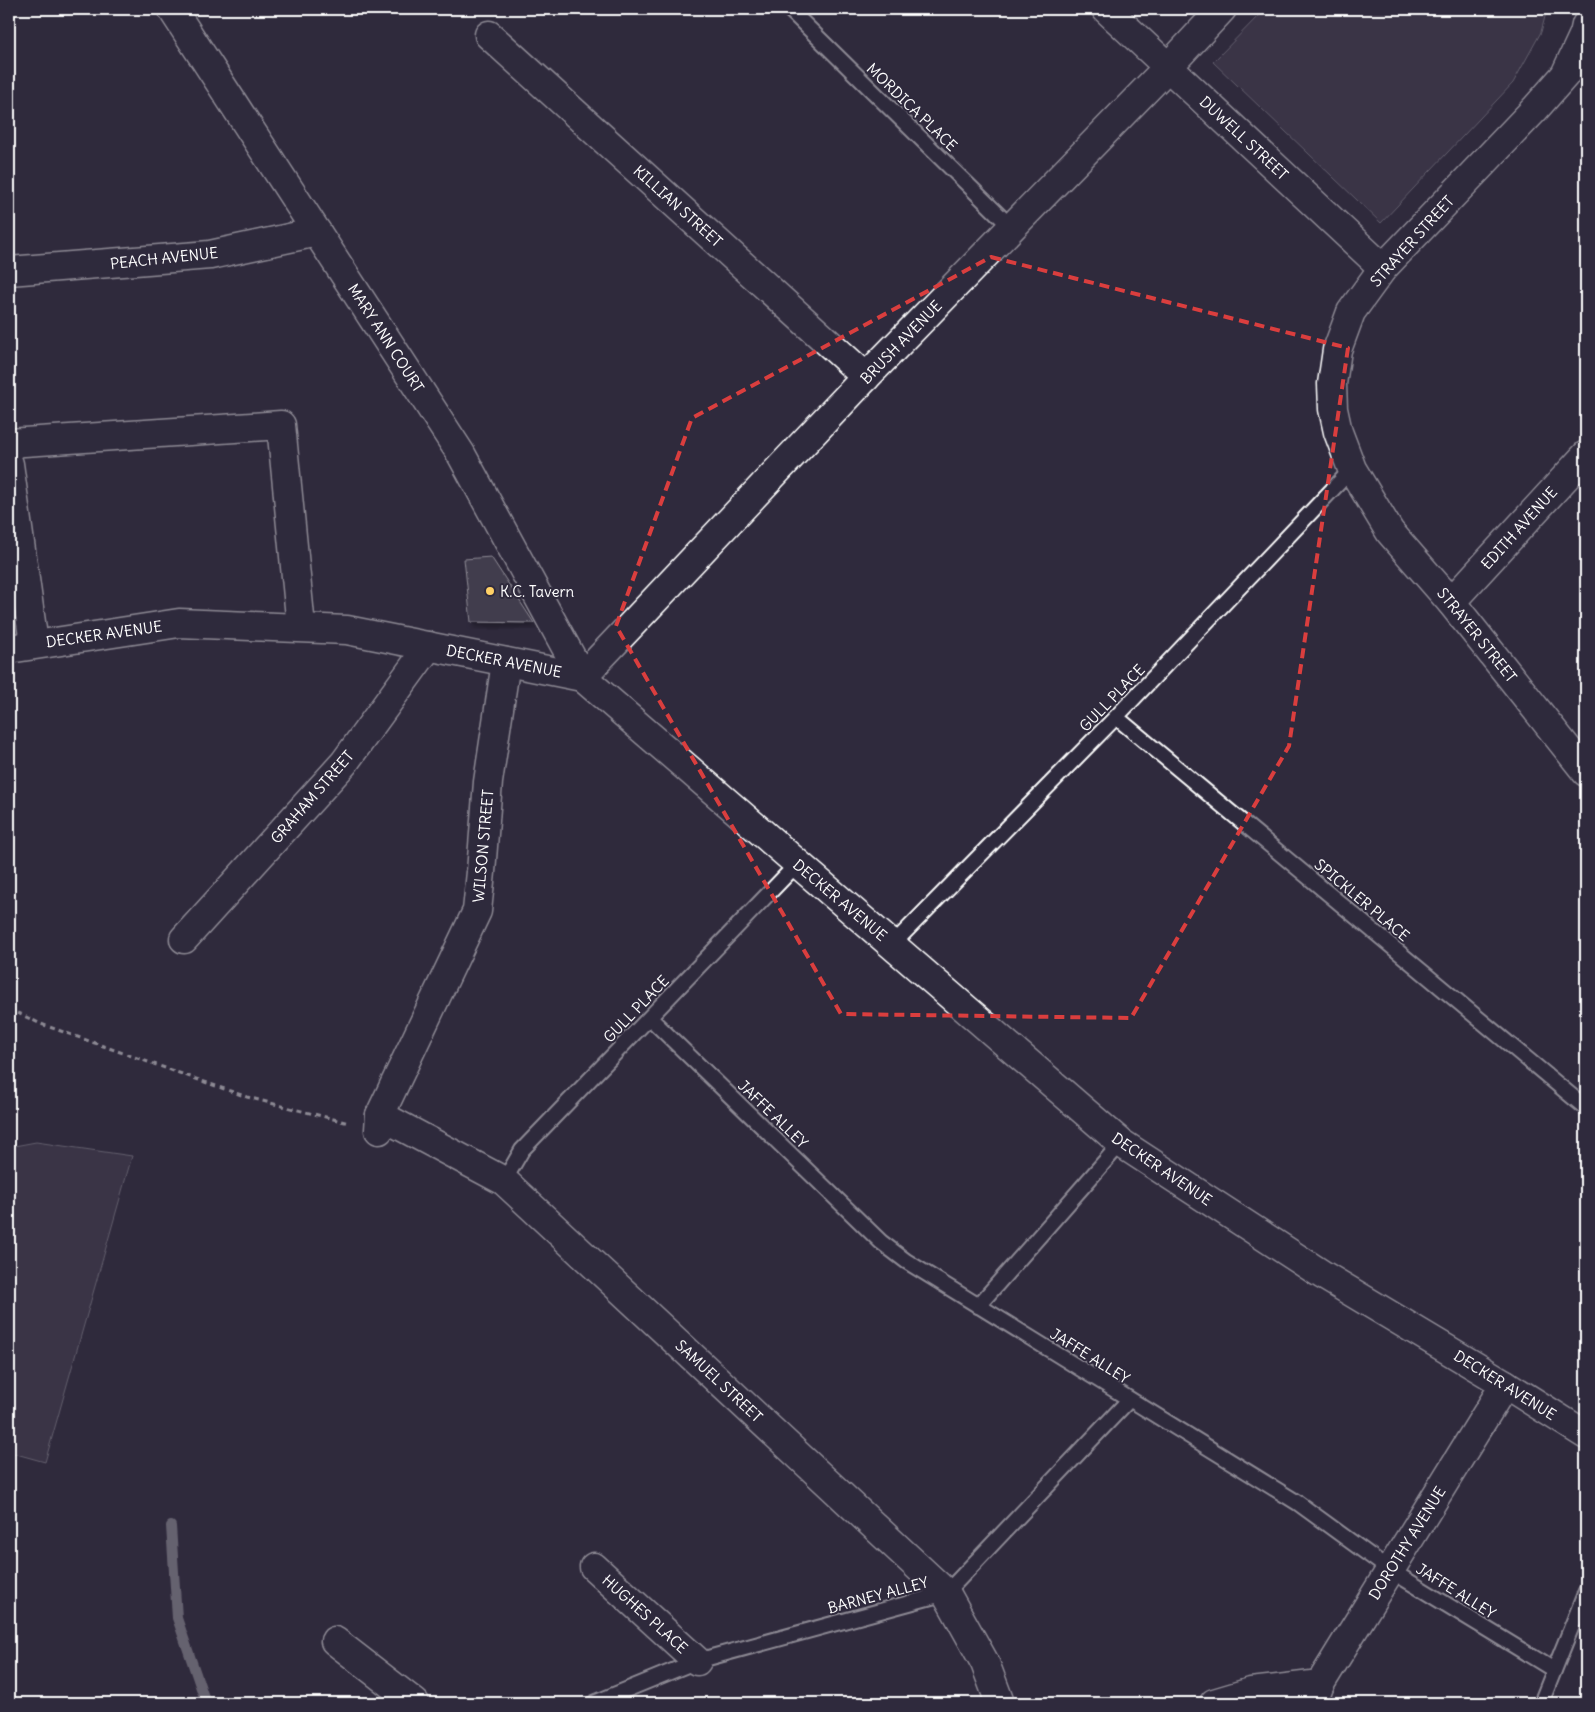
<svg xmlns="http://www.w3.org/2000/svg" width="1595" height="1712" font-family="Delius,sans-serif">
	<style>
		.green { fill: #464152; stroke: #a2a0a8 }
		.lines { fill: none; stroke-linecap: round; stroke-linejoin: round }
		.stream { stroke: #a7a6ad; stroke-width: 10 }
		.building { fill: #595564; stroke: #fff; filter: url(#shadow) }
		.service-casing { stroke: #fff; stroke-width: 18 }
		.minor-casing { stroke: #fff; stroke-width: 31 }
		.trunk-casing { stroke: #fff; stroke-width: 31 }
		.path { stroke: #fff; stroke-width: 3; stroke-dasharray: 5 4; stroke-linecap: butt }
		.service { stroke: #2f2a3d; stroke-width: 14 }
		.minor { stroke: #2f2a3d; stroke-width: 28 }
		.trunk { stroke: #2f2a3d; stroke-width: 28 }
		.marked { fill: none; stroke: #da3e3e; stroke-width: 4; stroke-dasharray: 10 6; stroke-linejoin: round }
		.poi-dot { fill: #ffd166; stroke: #2f2a3d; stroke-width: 2 }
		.labels { text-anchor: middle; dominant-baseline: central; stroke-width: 4; stroke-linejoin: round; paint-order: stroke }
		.street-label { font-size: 15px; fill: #fff; stroke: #2f2a3d }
		.poi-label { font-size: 15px; fill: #fff; stroke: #2f2a3d; text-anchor: start }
	</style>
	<defs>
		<filter id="shadow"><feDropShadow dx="3" dy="5.5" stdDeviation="2.5" flood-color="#0009"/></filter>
	</defs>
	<rect width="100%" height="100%" fill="#2f2a3d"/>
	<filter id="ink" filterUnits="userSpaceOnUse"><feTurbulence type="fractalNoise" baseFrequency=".02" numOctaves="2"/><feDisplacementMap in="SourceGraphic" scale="10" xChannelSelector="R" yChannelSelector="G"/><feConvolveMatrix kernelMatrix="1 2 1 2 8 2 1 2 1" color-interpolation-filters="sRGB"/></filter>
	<g filter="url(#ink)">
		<!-- green -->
		<g class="green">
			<polygon points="1265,9 1547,9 1541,32 1513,83 1381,223 1213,62"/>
			<polygon points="36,1142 132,1156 45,1462 9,1452 9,1147"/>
		</g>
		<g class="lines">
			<!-- stream -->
			<polyline class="stream" points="171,1526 177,1618 206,1703"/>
		</g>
		<!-- building -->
		<polygon class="building" points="491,557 534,623 471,622 464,559"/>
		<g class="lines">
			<!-- service casing -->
			<g class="service-casing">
				<g id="service">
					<polyline points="789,9 1012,228"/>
					<polyline points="1116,717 1586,1108"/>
					<polyline points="892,945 1116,717 1352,469"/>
					<polyline points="650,1018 881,1242 906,1261 1298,1503 1390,1570 1554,1670"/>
					<polyline points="504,1181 522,1150 797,864"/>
					<polyline points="978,1306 1121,1143"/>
					<polyline points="594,1703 697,1661 946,1593 1129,1400"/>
					<polyline points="1541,1703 1586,1591"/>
				</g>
			</g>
			<!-- minor casing -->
			<g class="minor-casing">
				<g id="minor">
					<polyline points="172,9 461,454 582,677"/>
					<polyline points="1106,9 1383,268"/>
					<polyline points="489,35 866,377"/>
					<polyline points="9,271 210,255 317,232"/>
					<polyline points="9,443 281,425 301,627"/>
					<polyline points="9,464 34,644"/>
					<polyline points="1451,602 1586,455"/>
					<polyline points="9,649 179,623 347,630 582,677 1121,1143 1323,1275 1505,1384 1586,1435"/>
					<polyline points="582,677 866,377 1168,67 1222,9"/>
					<polyline points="184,939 344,763 429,646"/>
					<polyline points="380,1115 504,1181 946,1593 985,1663 1000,1703"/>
					<polyline points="379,1130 380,1115 477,911 481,872 488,782 506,662"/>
					<polyline points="594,1567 697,1661"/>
					<polyline points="335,1641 415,1703"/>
					<polyline points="1214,1703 1251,1692 1320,1684"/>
					<polyline points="1313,1703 1320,1684 1505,1384"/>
				</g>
			</g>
			<!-- trunk casing -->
			<g class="trunk-casing">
				<polyline id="trunk" points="1586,25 1584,34 1565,75 1535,109 1383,268 1351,312 1337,350 1332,384 1333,409 1338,432 1352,469 1390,532 1451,602 1586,772"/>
			</g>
			<!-- path -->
			<polyline class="path" points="9,1009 41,1024 247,1097 349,1123"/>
			<!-- service -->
			<use href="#service" class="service"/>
			<!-- minor -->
			<use href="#minor" class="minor"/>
			<!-- trunk -->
			<use href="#trunk" class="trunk"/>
		</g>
	</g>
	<!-- marked area -->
	<path d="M0 0H1595V1712H0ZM 991,257 L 1348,348 L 1289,746 L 1131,1018 L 841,1014 L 616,626 L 692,418 Z" fill="#2f2a3d" fill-opacity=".55" fill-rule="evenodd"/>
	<path class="marked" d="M 991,257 L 1348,348 L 1289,746 L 1131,1018 L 841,1014 L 616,626 L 692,418 Z"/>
	<!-- markers -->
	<circle class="poi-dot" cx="490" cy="591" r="5"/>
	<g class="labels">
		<!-- street labels -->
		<g class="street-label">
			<text transform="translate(912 107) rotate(44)">MORDICA PLACE</text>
			<text transform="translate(1244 138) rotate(43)">DUWELL STREET</text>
			<text transform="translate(678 206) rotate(42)">KILLIAN STREET</text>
			<text transform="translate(1412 241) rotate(-48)">STRAYER STREET</text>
			<text transform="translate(164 258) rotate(-6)">PEACH AVENUE</text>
			<text transform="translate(386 338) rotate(57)">MARY ANN COURT</text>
			<text transform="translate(901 342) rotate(-46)">BRUSH AVENUE</text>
			<text transform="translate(1519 528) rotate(-48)">EDITH AVENUE</text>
			<text transform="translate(104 634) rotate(-8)">DECKER AVENUE</text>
			<text transform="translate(1477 635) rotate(51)">STRAYER STREET</text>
			<text transform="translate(504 661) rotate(11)">DECKER AVENUE</text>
			<text transform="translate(1112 698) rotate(-46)">GULL PLACE</text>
			<text transform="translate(312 797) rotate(-49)">GRAHAM STREET</text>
			<text transform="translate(483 846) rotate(-85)">WILSON STREET</text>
			<text transform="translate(840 900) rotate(40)">DECKER AVENUE</text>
			<text transform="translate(1362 900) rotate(40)">SPICKLER PLACE</text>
			<text transform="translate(636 1009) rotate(-46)">GULL PLACE</text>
			<text transform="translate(773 1114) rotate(44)">JAFFE ALLEY</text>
			<text transform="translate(1162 1169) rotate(34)">DECKER AVENUE</text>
			<text transform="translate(1090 1356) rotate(32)">JAFFE ALLEY</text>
			<text transform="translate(719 1381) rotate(43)">SAMUEL STREET</text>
			<text transform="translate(1505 1385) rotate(32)">DECKER AVENUE</text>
			<text transform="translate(1407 1543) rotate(-58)">DOROTHY AVENUE</text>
			<text transform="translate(1456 1591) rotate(32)">JAFFE ALLEY</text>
			<text transform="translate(878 1595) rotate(-15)">BARNEY ALLEY</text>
			<text transform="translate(645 1614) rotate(42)">HUGHES PLACE</text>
		</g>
		<!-- poi labels -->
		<g class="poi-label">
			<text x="500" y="591">K.C. Tavern</text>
		</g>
	</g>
	<!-- margin -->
	<rect width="1595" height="1712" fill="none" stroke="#2f2a3d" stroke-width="30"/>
	<rect x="15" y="15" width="1565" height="1682" fill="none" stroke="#fff" stroke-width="2" filter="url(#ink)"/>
</svg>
